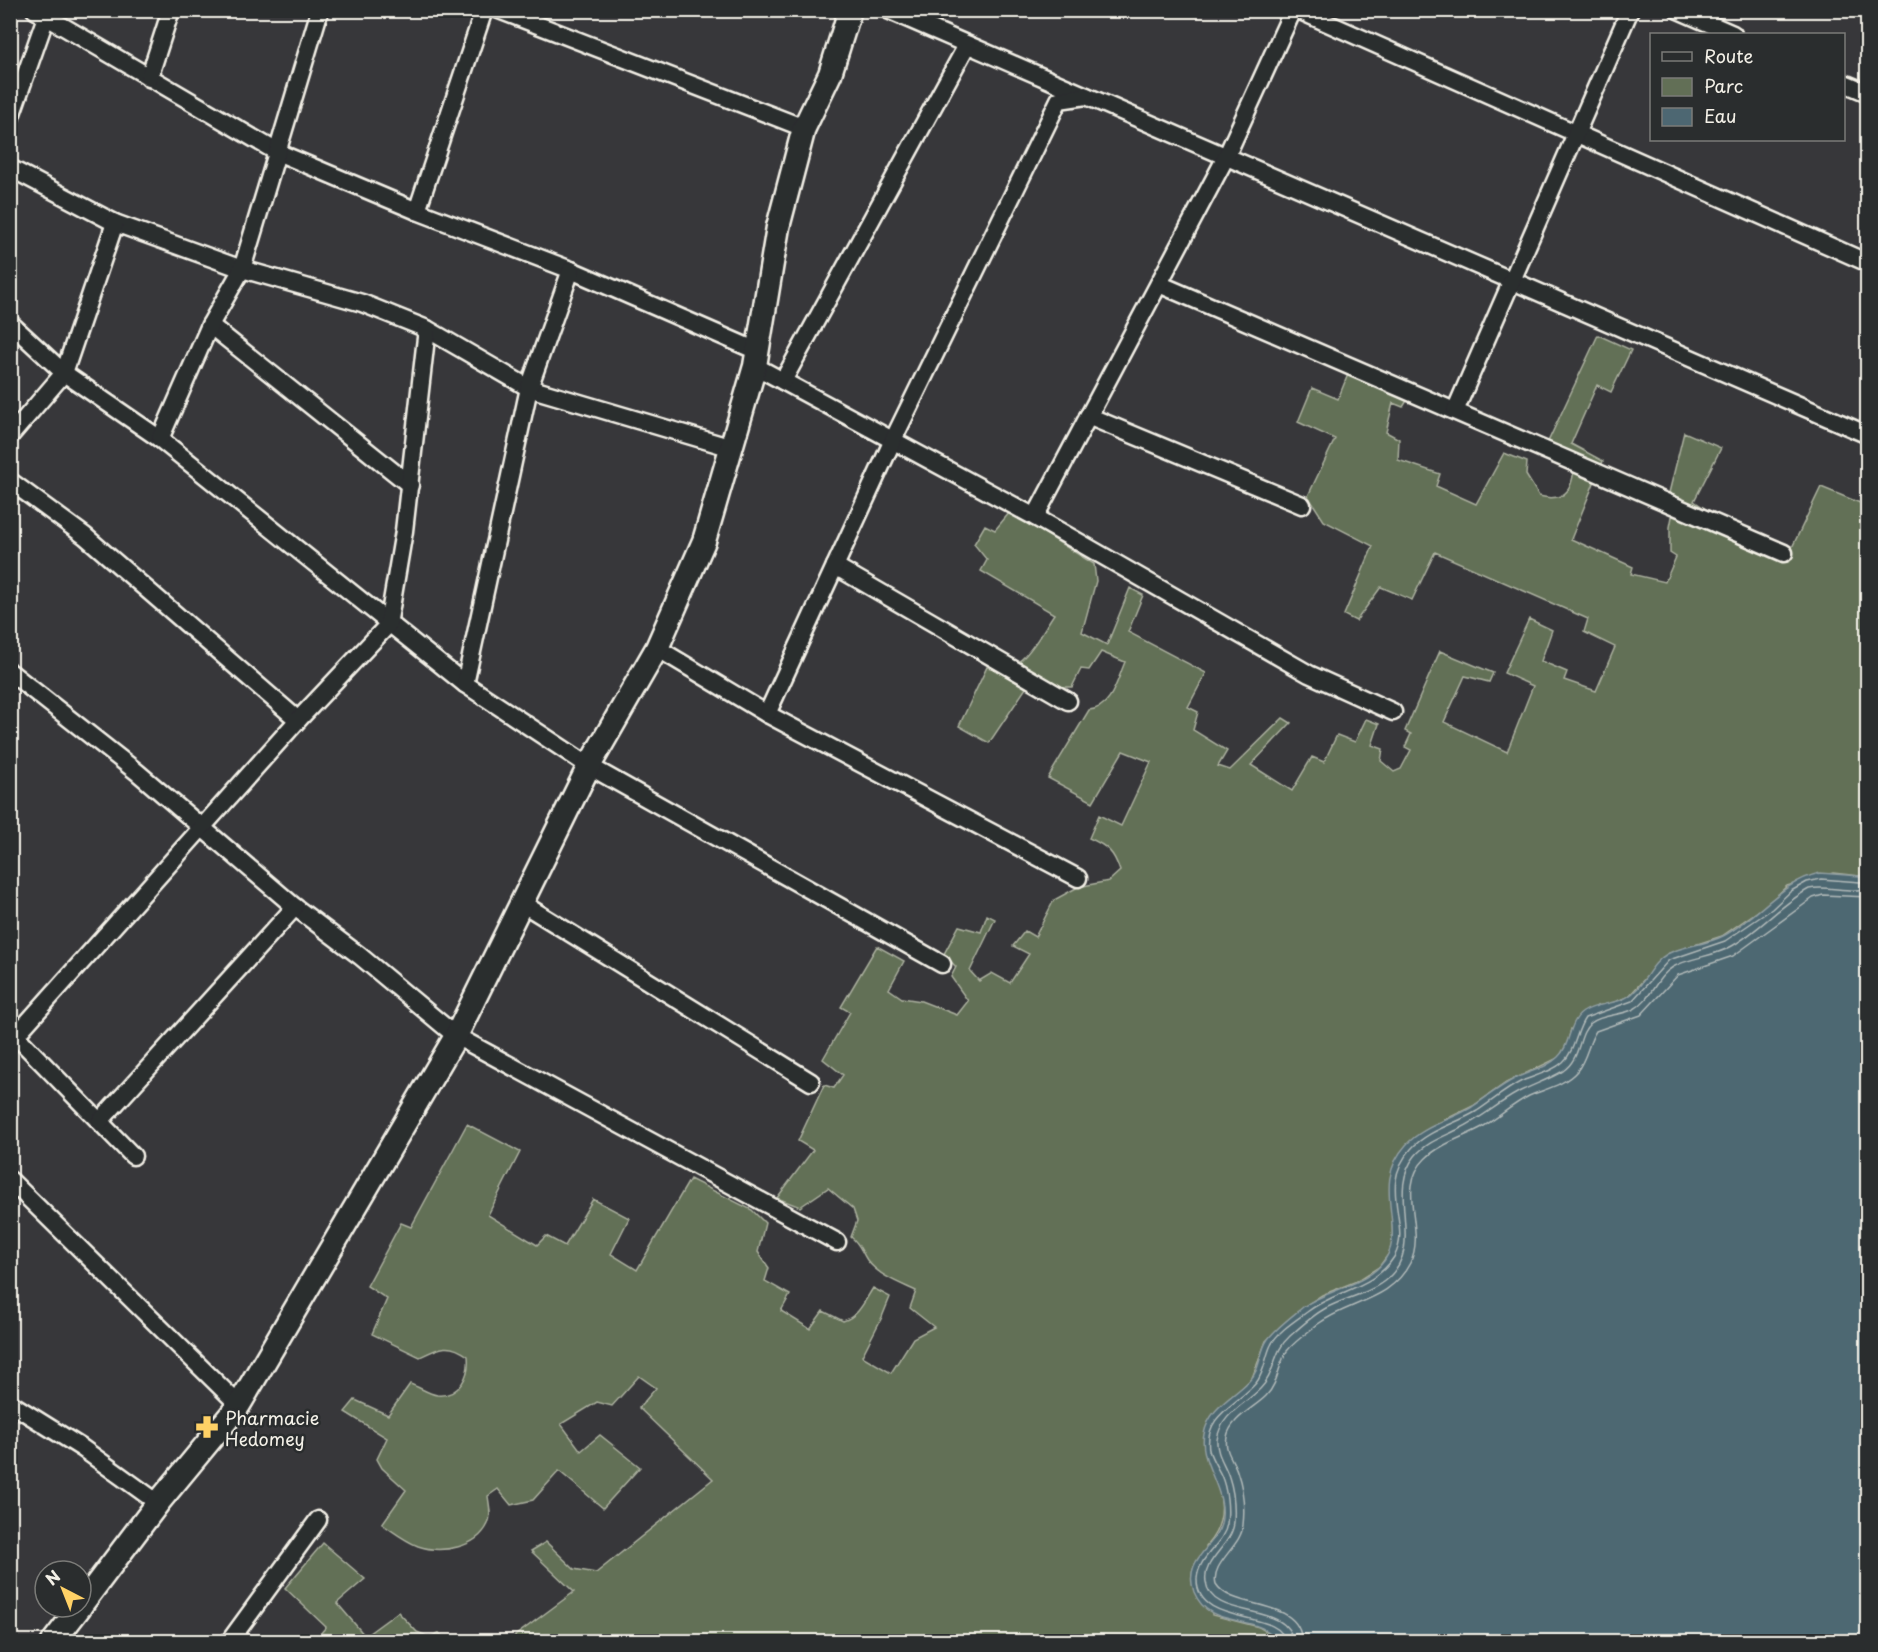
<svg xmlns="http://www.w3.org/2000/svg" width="1878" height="1652" font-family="'Playpen Sans',sans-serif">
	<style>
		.green { fill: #626f56; stroke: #abb09f; stroke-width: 1.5 }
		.water { fill: #4d6772; stroke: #909ea1; stroke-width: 1.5 }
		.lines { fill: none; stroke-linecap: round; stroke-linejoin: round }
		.shore { stroke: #b1bab9; stroke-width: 1.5 }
		.street-casing { stroke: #f4f1e8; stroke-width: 21 }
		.secondary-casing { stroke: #f4f1e8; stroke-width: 27 }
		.street { stroke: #2a2d2e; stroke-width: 16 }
		.secondary { stroke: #2a2d2e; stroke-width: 22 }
		.labels { text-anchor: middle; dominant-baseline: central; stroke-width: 5; stroke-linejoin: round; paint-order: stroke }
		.poi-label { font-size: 18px; fill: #f4f1e8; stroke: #2a2d2e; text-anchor: start }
	</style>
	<rect width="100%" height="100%" fill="#37373a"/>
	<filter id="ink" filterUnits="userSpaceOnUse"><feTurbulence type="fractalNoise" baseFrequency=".0167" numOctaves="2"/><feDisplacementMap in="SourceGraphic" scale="12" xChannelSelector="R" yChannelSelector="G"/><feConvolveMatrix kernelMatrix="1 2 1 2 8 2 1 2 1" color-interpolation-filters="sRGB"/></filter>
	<g filter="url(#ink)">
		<!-- green -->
		<g class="green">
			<path d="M 1598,335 L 1631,350 L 1611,392 L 1597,385 L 1571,444 L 1603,461 L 1571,539 L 1633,567 L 1631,574 L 1665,582 L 1676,557 L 1670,553 L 1670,527 L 1675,501 L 1668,497 L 1684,432 L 1721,448 L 1694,501 L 1777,557 L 1786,560 L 1821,487 L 1865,505 L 1867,501 L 1867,873 L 1860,876 L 1833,873 L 1787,886 L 1768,904 L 1722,936 L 1667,954 L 1629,996 L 1613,1003 L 1597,1006 L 1571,1029 L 1567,1045 L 1560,1057 L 1506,1083 L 1473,1106 L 1436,1124 L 1392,1219 L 1393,1241 L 1390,1252 L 1379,1267 L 1357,1281 L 1322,1295 L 1305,1306 L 1266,1341 L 1252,1378 L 1241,1389 L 1210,1467 C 1224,1495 1228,1522 1206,1546 L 1212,1615 L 1259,1627 L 1282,1641 L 508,1641 L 574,1592 L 531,1551 L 546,1542 L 574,1569 L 596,1573 L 713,1479 L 639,1408 L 656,1388 L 639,1376 L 612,1406 L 597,1402 L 561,1424 L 581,1451 L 600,1435 L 640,1467 L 603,1508 L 559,1471 L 533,1500 L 511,1505 L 498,1489 L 488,1496 C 489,1505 492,1515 488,1524 C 477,1548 441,1554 418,1546 C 405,1541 394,1532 382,1524 L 406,1490 L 382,1468 L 377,1459 L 387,1438 L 345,1412 L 355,1400 L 388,1415 L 410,1384 C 419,1387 429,1394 437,1395 C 460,1397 470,1375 468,1356 C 449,1342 440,1347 420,1357 L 372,1334 L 387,1299 L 367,1286 L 401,1223 L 411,1227 L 467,1124 L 520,1152 L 488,1215 L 537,1245 L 546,1236 L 565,1246 L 593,1199 L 629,1218 L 611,1254 L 637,1270 L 690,1179 L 752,1210 L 765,1223 L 758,1252 L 769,1268 L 765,1281 L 790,1295 L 781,1311 L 810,1329 L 823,1311 L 843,1321 C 859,1316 864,1302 873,1288 L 890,1297 L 882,1317 L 862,1356 L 891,1373 L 913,1338 L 934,1327 L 910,1308 L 916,1291 C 899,1283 879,1276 867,1260 C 861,1251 860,1244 851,1237 L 857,1221 L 853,1209 L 828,1188 L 800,1207 L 777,1198 L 813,1150 L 798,1141 L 824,1085 L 834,1088 L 843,1075 L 823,1059 L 850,1012 L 841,1007 L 877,946 L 904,961 L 889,989 L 902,998 L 921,1001 L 957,1015 L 968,1001 L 951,977 L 956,967 L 944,954 L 959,926 L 981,932 L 987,915 L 995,919 L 970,971 L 979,981 L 992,973 L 1010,983 L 1029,954 L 1013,946 L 1025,931 L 1035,937 L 1054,900 L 1078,887 L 1109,881 L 1120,871 C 1114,852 1107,846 1089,838 L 1099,815 L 1121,826 L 1151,762 L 1123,751 L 1093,802 L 1048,778 L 1089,710 C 1112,708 1117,680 1125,662 L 1101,652 L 1089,670 L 1081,669 L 1072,687 L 1057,687 L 1034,676 L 989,743 L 959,726 L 987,667 C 1021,679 1038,637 1054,614 L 981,571 L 987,560 L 974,544 L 985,525 L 995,530 L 1010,512 L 1094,564 L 1096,581 L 1082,632 L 1107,645 L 1130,588 L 1143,595 L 1128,632 L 1206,673 L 1188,707 L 1198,712 L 1193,730 L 1227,751 L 1218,766 L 1230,770 L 1283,718 L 1291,723 L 1251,765 L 1292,791 L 1312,757 L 1324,762 L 1337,735 L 1355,742 L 1366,719 L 1379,724 L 1372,745 L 1383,749 L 1381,761 L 1394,772 L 1401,769 L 1411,750 L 1405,747 L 1411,734 L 1405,731 L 1440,651 L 1493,673 L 1489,682 L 1465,676 L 1444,722 L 1507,752 L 1533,686 L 1504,673 L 1529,619 L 1552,630 L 1541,661 L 1567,672 L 1564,680 L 1596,691 L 1615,647 L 1584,632 L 1588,619 L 1435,552 L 1412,600 L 1381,587 L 1356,621 L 1344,615 L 1373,546 L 1324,521 L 1308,496 L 1335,439 L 1298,422 L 1312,388 L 1338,399 L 1353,362 L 1443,396 L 1438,409 L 1408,399 L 1403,407 L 1393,403 L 1386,432 L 1399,439 L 1398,460 L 1440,474 L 1436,486 L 1476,504 L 1504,453 L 1527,462 L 1526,475 L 1539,496 C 1572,504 1572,483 1576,457 L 1547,444 Z"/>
			<polygon points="323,1543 365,1579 337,1603 365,1636 398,1612 417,1632 429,1637 439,1633 447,1641 314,1641 326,1627 285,1588"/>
		</g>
		<!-- water -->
		<path class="water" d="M 1820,873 L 1860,876 L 1867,873 L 1867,1641 L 1282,1642 C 1275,1636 1266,1629 1257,1626 C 1232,1617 1206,1621 1194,1592 C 1182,1559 1215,1548 1221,1524 C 1229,1490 1198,1464 1204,1434 C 1209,1408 1232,1398 1249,1381 C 1261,1370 1259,1351 1268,1339 C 1277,1327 1291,1317 1303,1307 C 1326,1290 1360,1287 1380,1266 C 1412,1232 1367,1188 1406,1145 C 1423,1126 1451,1120 1472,1107 C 1487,1097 1500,1086 1516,1078 C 1530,1071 1547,1068 1558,1057 C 1571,1045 1568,1022 1583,1012 C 1596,1003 1613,1005 1627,997 C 1644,988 1649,964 1667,954 C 1684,945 1706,945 1723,936 C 1758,918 1781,881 1820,873 Z"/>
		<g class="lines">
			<!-- shore -->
			<g class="shore">
				<path d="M 1285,1642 C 1282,1608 1196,1628 1197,1579 C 1198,1556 1224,1544 1227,1524 C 1229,1508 1227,1489 1221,1475 C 1217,1467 1211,1458 1209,1450 C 1204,1415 1237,1405 1256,1383 C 1265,1372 1265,1357 1271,1345 C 1277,1332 1296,1320 1307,1312 C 1335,1290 1374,1289 1394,1257 C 1413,1225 1376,1188 1411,1149 C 1428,1130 1456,1124 1477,1111 C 1492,1101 1506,1089 1522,1081 C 1536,1075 1552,1072 1563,1062 C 1575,1051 1576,1031 1585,1018 L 1632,1001 L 1669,960 L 1725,941 L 1772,909 L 1791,891 L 1807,882 L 1821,879 L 1860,882 L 1868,880"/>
				<path d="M 1293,1642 C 1289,1600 1211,1622 1206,1582 C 1202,1559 1233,1545 1234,1522 C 1235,1507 1234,1492 1229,1477 C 1225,1464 1216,1454 1217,1440 C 1220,1415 1244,1405 1260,1389 C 1276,1373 1272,1352 1290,1336 C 1301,1326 1313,1315 1326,1308 C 1346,1297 1370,1294 1388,1278 C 1426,1244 1385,1193 1415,1156 C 1427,1142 1443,1137 1459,1129 C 1480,1119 1497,1104 1517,1093 C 1532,1085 1548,1080 1563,1071 C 1582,1058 1577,1034 1591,1023 C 1602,1014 1621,1016 1634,1009 C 1651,1000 1656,977 1673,967 C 1690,957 1714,957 1732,946 C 1760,930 1781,904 1809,889 C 1828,885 1850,894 1868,888"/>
				<path d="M 1302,1642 C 1300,1596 1233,1612 1216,1584 C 1210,1563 1242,1546 1243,1525 C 1245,1507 1243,1488 1237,1471 C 1233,1459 1224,1451 1227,1437 C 1230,1419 1254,1408 1266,1396 C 1279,1383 1278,1364 1287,1351 C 1295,1341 1308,1332 1318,1324 C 1349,1301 1391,1301 1410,1263 C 1427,1229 1395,1188 1425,1159 C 1441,1143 1465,1137 1484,1126 C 1499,1117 1513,1104 1529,1096 C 1545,1089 1565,1085 1577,1071 C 1587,1059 1588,1043 1596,1031 L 1641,1015 L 1678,975 L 1733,956 L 1813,898 L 1823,895 L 1868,897"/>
			</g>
			<!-- street casing -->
			<g class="street-casing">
				<g id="street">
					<polyline points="35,10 277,152 417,211 571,270 757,351"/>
					<polyline points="499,10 804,128"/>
					<polyline points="888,10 1868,435"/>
					<polyline points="1298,10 1868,263"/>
					<polyline points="1678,10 1733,34"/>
					<polyline points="149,78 171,10"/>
					<polyline points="1844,83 1868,93"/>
					<polyline points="10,119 46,17"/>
					<polyline points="10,168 115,223 242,269 362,303 427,329 529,388 732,448"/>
					<polyline points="417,211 484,10"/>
					<polyline points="1159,284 1784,553"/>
					<polyline points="10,323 64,373 160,439 465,684 589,766 942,964"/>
					<polyline points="210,325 410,485"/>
					<polyline points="755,366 1035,517 1309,674 1393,712"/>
					<polyline points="783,381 967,45"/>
					<polyline points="1455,411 1630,10"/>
					<polyline points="1088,416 1302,505"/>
					<polyline points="10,436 64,373 115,223"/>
					<polyline points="160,439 210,325 242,269 320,10"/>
					<polyline points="10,481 85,536 298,720"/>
					<polyline points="1035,517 1226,157 1293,10"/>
					<polyline points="835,566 1068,701"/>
					<polyline points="657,648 767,714 1078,878"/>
					<polyline points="10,672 137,772 295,907 360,956 456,1036 837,1242"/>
					<polyline points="465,684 529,388 571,270"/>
					<polyline points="767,714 893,440 1059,100 1086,96"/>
					<polyline points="520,902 811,1082"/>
					<polyline points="16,1036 133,1156"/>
					<polyline points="10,1042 298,720 388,625 404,531 427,329"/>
					<polyline points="100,1121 295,907"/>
					<polyline points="10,1180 239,1405"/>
					<polyline points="10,1403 82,1448 158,1503"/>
					<polyline points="229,1642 318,1520"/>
				</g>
			</g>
			<!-- secondary casing -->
			<g class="secondary-casing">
				<g id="secondary">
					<polyline points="81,1605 158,1503 239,1405 456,1036 589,766 657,648 704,541 755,366 778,227 804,128 830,74 850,10"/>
					<polyline points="53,1642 80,1607"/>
				</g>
			</g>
			<!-- street -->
			<use href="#street" class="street"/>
			<!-- secondary -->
			<use href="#secondary" class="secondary"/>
		</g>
	</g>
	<!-- icons -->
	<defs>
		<g id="pharmacy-bare" transform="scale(1.8)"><path d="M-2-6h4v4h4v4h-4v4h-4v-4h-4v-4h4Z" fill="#ffd166" stroke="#2a2d2e" stroke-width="2.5" paint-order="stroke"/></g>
	</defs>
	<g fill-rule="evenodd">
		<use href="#pharmacy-bare" x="207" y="1427"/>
	</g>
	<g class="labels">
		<!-- poi labels -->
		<g class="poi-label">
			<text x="225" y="1417">Pharmacie<tspan x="225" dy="21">Hedomey</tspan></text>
		</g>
	</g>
	<!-- margin -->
	<rect width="1878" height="1652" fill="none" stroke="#2a2d2e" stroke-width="36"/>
	<rect x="18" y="18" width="1842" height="1616" fill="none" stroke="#f4f1e8" stroke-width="2" filter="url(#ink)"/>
	<!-- legend -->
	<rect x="1650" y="33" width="195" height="108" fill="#2a2d2e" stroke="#7b7b78" stroke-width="1.5"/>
	<rect x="1662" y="52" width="30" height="9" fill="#2a2d2e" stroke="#7b7b78" stroke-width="1.5"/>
	<text x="1704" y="63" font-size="18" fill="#f4f1e8">Route</text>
	<rect x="1662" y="78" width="30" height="18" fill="#626f56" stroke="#7b7b78" stroke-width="1.5"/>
	<text x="1704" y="93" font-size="18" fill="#f4f1e8">Parc</text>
	<rect x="1662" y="108" width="30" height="18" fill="#4d6772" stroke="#7b7b78" stroke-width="1.5"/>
	<text x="1704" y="123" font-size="18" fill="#f4f1e8">Eau</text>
	<!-- north arrow -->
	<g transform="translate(63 1589) rotate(318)"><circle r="28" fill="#2a2d2e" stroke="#7b7b78" stroke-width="1.5"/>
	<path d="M0-4.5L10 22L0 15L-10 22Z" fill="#ffd166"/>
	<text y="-9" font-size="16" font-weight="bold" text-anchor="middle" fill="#f4f1e8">N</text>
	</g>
</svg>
